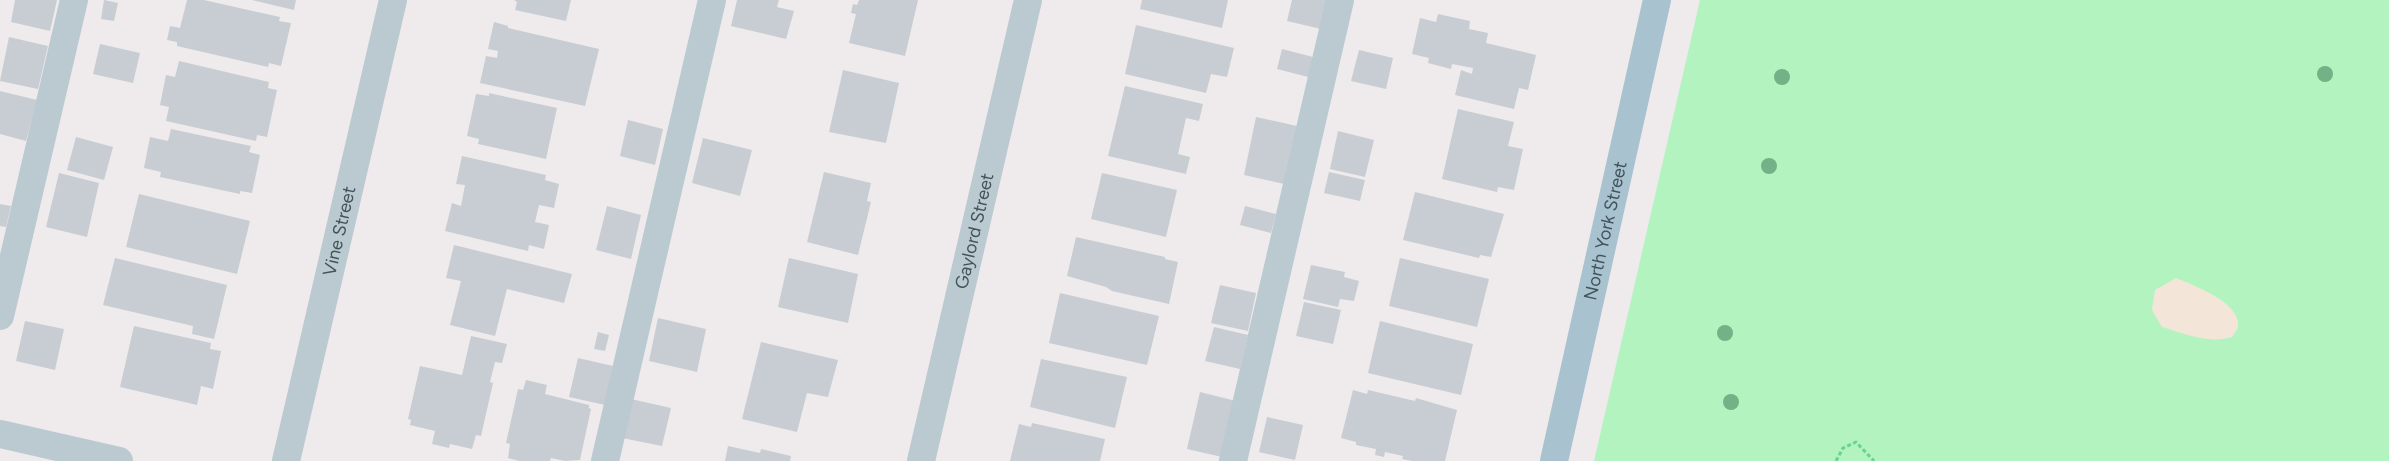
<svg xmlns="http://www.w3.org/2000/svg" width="2389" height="461" font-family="Figtree,sans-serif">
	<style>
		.green { fill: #b3f3c0 }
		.sand { fill: #f3e6d9 }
		.building { fill: #c7cdd2 }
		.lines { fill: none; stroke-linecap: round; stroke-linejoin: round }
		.path { stroke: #68d48b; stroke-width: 3; stroke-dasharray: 4 2.5; stroke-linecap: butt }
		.minor { stroke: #bacad0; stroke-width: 28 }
		.major { stroke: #a8c2cf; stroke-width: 28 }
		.tree { fill: #72b286 }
		.labels { text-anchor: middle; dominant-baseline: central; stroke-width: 5; stroke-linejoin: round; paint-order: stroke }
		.street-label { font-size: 18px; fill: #42545b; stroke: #fff }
	</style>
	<rect width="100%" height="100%" fill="#efebec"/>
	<!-- green -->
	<polygon class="green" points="1700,0 2389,0 2389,461 1594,461"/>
	<!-- sand -->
	<path class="sand" d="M 2176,278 C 2193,285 2242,303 2238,327 C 2237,330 2234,334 2232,337 C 2208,344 2186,334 2162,327 L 2152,310 L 2155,290 Z"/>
	<!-- building -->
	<g class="building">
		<polygon points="15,0 57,0 50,31 11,22"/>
		<polygon points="104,0 118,3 114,21 101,19"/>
		<polygon points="187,0 204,0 280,17 279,21 291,23 281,66 269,63 268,67 177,46 177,42 167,40 170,26 180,28"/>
		<polygon points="252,0 296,0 294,10"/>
		<polygon points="514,0 571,0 566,21 515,10 517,2"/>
		<polygon points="737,0 779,0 777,7 794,11 786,39 731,26"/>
		<polygon points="859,0 918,0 905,56 849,43 856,14 851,13 853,4 857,5"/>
		<polygon points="1142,0 1228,0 1222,28 1140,9"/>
		<polygon points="1292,0 1328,0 1321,29 1287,21"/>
		<polygon points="1438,14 1470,21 1469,29 1488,33 1486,43 1536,55 1528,90 1519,88 1514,109 1455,95 1461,70 1472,74 1473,68 1452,64 1451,69 1428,63 1429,58 1412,54 1420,18 1436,22"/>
		<polygon points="494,22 508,26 508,28 599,49 585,106 480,83 486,56 497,58 498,51 488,49"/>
		<polygon points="1136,25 1234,48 1227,77 1211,74 1206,93 1125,74"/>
		<polygon points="9,37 48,46 38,89 0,81"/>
		<polygon points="100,44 140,53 133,83 93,74"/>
		<polygon points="1282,49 1317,58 1312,78 1277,69"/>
		<polygon points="1359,50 1393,58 1386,89 1351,81"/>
		<polygon points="179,61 269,82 268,88 277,90 267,137 257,135 256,141 166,121 169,107 160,105 166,75 175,77"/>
		<polygon points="843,70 899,83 886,143 829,132"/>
		<polygon points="1125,86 1203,104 1199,121 1186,118 1178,154 1190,157 1186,174 1108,156"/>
		<polygon points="0,91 37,100 26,141 0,134"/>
		<polygon points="489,93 557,108 546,159 478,144 479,139 467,136 476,94 489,96"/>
		<polygon points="1458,109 1514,122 1508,146 1523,149 1514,190 1498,187 1497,192 1442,179"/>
		<polygon points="1256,117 1297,126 1284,184 1244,175"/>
		<polygon points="628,120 663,129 655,165 620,156"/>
		<polygon points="171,129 251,146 249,152 260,155 252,193 240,191 240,194 160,177 161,172 144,168 150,137 168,141"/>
		<polygon points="1338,131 1374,140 1365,177 1330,169"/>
		<polygon points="76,137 113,147 104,180 67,170"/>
		<polygon points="703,138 752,150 740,196 692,183"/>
		<polygon points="462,156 546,175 545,180 559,184 554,208 539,205 535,222 549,225 544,249 529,245 528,251 445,231 452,203 461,206 465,185 456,184"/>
		<polygon points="824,172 871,183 867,201 871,202 858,255 807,242"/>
		<polygon points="1329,172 1365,180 1360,201 1324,193"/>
		<polygon points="59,173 99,183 87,237 46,227"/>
		<polygon points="1102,173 1177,190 1166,237 1091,219"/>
		<polygon points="1415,192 1504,214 1491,257 1480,255 1479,258 1403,240"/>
		<polygon points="139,194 250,221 237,274 126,247"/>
		<polygon points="0,204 11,206 6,227 0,226"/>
		<polygon points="607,206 641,215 631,259 596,250"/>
		<polygon points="1245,206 1276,214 1271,233 1240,225"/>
		<polygon points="1076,237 1165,257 1165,259 1178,262 1169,304 1112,291 1106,287 1067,276"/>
		<polygon points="454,245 572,274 564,303 507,289 495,336 450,325 461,281 446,278"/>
		<polygon points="115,258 227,285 214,339 192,334 193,326 103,305"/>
		<polygon points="789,258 858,274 848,323 778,307"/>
		<polygon points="1400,258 1489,279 1477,327 1389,306"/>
		<polygon points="1311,265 1345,272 1344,277 1359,281 1354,301 1340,299 1338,307 1303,299"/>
		<polygon points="1220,285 1256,293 1248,331 1211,323"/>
		<polygon points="1060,293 1159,316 1147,365 1049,343"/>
		<polygon points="1304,302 1341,310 1333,344 1296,336"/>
		<polygon points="658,318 706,329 697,372 649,361"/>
		<polygon points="25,321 64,329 55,370 16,361"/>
		<polygon points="1380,321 1473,344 1461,395 1368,373"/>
		<polygon points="134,326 211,343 210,349 221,351 213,389 201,386 197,405 120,387"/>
		<polygon points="1214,327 1248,335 1240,369 1205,361"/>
		<polygon points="598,332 609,335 605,351 594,349"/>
		<polygon points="471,336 507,344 502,363 495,362 490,382 493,383 481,436 476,435 472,449 450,444 449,448 432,444 435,431 410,425 411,420 408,419 420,366 462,375"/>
		<polygon points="761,342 838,360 828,397 807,393 797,432 742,419"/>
		<polygon points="578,358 613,366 605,405 569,397"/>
		<polygon points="1041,359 1127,377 1115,428 1030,407"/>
		<polygon points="526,380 547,385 545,394 589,405 589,408 591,409 580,460 565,461 551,458 550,461 519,461 508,458 510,444 506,443 518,389 523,390"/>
		<polygon points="1353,390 1367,394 1368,390 1415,401 1416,398 1457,410 1445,461 1412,461 1402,459 1403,456 1385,452 1384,457 1375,455 1376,449 1356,445 1356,442 1341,438"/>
		<polygon points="1200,392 1236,401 1222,457 1187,449"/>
		<polygon points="631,399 671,408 662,446 622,438"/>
		<polygon points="1267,417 1303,425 1295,460 1259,452"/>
		<polygon points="1032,423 1105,439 1100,461 1010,461 1019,424 1031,427"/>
		<polygon points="728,446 760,453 761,449 791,456 790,461 725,461"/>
	</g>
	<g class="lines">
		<!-- path -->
		<polyline class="path" points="1836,461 1843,448 1856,442 1874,461"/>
		<!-- minor -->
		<g class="minor">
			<polyline points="0,316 74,0"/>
			<polyline points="0,434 119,461"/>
			<path id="s1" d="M 286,461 L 393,0"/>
			<polyline points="605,461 712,0"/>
			<path id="s2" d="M 921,461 L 1028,0"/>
			<polyline points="1233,461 1340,0"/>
		</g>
		<!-- major -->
		<path class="major" id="s3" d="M 1554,461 L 1657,0"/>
	</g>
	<!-- trees -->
	<g class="tree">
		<circle cx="2325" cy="74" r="8"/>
		<circle cx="1782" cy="77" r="8"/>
		<circle cx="1769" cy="166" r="8"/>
		<circle cx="1725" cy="333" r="8"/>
		<circle cx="1731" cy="402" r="8"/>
	</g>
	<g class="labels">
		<!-- street labels -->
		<g class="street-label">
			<text stroke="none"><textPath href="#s1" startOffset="236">Vine Street</textPath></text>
			<text stroke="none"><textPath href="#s2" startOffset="236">Gaylord Street</textPath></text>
			<text stroke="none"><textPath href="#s3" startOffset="236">North York Street</textPath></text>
		</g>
	</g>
</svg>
